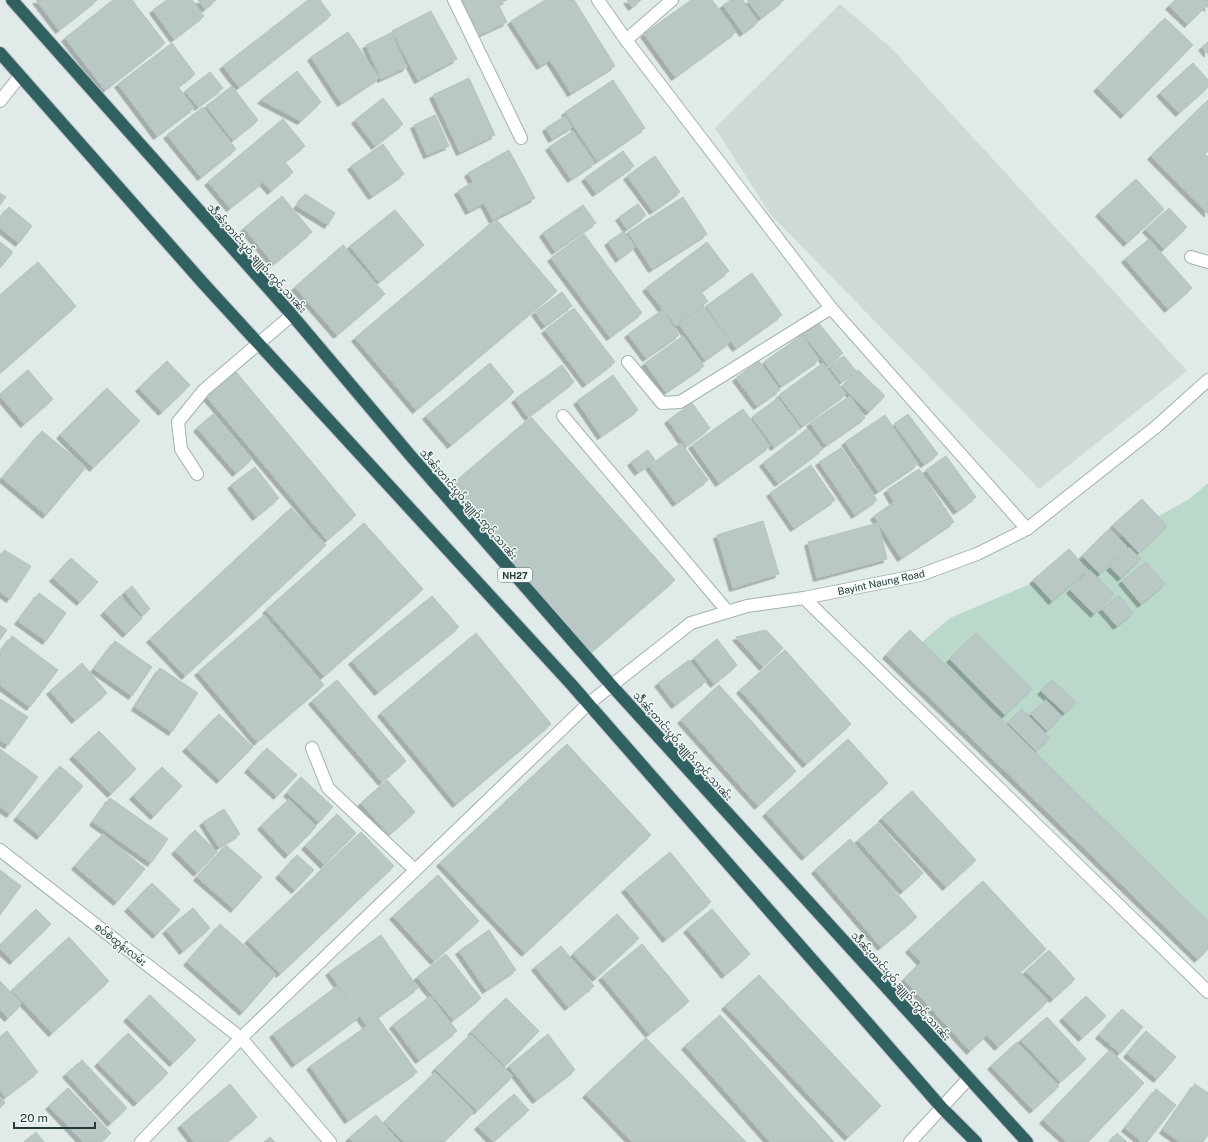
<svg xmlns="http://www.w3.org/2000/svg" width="1208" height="1142" font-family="'Public Sans','Noto Sans Myanmar',sans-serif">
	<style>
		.built { fill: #cfdad7 }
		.green { fill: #bbd9cb }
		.building { fill: #b9c7c5; stroke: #b3c3c0; filter: url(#shadow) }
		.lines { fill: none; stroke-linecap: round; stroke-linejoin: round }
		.minor-casing { stroke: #a3b1b0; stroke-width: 14 }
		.highway-casing { stroke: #bdc4c4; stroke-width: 14 }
		.minor { stroke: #fff; stroke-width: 12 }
		.highway { stroke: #316063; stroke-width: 12 }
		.labels { text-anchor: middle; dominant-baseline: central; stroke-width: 3; stroke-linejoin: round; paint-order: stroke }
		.shield { fill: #f0f7f5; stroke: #607271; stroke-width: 1 }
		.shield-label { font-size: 9px; font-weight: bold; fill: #223939 }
		.street-label { font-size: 10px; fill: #223939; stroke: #f0f7f5 }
	</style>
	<defs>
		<filter id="shadow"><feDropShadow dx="-3.5" dy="3.5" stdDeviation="0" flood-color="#0004"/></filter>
	</defs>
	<rect width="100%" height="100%" fill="#e0eae8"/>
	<!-- built -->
	<polygon class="built" points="840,4 891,48 1187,371 1039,489 770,214 715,128"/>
	<!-- green -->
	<polygon class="green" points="1208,483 1208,927 914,649 950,618 1065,569 1189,499"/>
	<!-- building -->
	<g class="building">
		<polygon points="36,0 97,0 59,30"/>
		<polygon points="113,0 132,0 165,43 105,90 65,38"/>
		<polygon points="167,0 192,0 204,16 174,39 153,10"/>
		<polygon points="198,0 216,0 205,9"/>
		<polygon points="308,0 320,0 331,15 239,87 223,66"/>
		<polygon points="460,0 507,0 498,4 507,22 477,36"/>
		<polygon points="545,0 574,0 615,66 571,93 550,60 540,66 511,21"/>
		<polygon points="627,0 641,0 632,7"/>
		<polygon points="691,0 712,0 736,32 675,77 644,34"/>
		<polygon points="731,0 743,0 758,22 743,33 723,5"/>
		<polygon points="747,0 784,0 761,18"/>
		<polygon points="1175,0 1208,0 1208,8 1206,6 1188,24 1169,6"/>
		<polygon points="431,11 457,59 418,80 392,31"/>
		<polygon points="1165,18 1193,45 1124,115 1097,88"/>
		<polygon points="348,32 379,78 341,103 311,57"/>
		<polygon points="391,33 407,67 381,79 366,45"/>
		<polygon points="1208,42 1208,54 1202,47"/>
		<polygon points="172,43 195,74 178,87 194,108 157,136 118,84"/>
		<polygon points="1193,63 1208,80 1208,87 1179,113 1160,93"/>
		<polygon points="297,71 321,102 301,121 261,100"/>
		<polygon points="210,72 223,88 198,107 185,91"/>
		<polygon points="469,78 495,135 460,152 433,95"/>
		<polygon points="613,80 645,128 597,161 565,112"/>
		<polygon points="232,86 258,120 233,140 206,106"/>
		<polygon points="383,98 403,124 375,146 355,120"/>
		<polygon points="1208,100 1208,151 1205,154 1208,157 1208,214 1151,156"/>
		<polygon points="203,107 236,149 201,177 167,135"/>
		<polygon points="435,115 449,146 427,155 414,125"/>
		<polygon points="565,116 572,127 552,139 546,128"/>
		<polygon points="283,119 305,146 285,162 293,172 271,191 263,182 230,208 208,182"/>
		<polygon points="573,131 595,163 571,179 549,147"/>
		<polygon points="383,144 404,174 372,196 351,166"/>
		<polygon points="509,150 535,198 493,220 484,203 469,211 458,191 473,182 468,173"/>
		<polygon points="623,151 634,166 596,193 585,178"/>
		<polygon points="655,156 680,192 653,211 627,176"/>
		<polygon points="1136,179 1164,209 1127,243 1099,213"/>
		<polygon points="0,193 6,197 0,205"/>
		<polygon points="305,194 335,213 328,225 297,206"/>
		<polygon points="282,196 312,232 274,264 244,228"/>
		<polygon points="683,197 707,234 652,269 628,232"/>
		<polygon points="638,204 646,215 627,229 619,217"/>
		<polygon points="583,205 596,223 555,251 543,233"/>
		<polygon points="9,207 32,226 19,243 0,228 0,217"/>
		<polygon points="1169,208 1187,227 1164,249 1146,229"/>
		<polygon points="395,210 424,245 379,282 350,246"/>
		<polygon points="496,219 557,291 416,410 355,338"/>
		<polygon points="624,231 635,247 619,259 608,242"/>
		<polygon points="584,234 642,313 610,337 551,258"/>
		<polygon points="1149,239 1192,288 1168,309 1125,259"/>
		<polygon points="0,242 13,252 0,268"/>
		<polygon points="707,242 729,271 701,292 708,301 676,326 646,288"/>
		<polygon points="343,245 385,294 337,335 295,287"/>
		<polygon points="38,262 76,306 0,373 0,295"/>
		<polygon points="752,273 782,315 736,348 706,306"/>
		<polygon points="562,292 572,306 545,326 535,312"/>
		<polygon points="703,306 730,342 705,360 679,324"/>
		<polygon points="574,308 615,362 586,384 545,330"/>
		<polygon points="662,310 679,335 646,358 628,334"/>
		<polygon points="817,321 843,353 828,365 802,333"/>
		<polygon points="802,335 819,360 781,386 764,362"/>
		<polygon points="683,336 704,366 666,392 645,363"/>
		<polygon points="844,356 856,371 841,382 829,366"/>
		<polygon points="167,361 190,385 162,412 139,388"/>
		<polygon points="759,361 780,390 757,406 736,378"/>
		<polygon points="490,363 514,392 451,445 426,416"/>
		<polygon points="823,363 846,394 802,426 779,395"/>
		<polygon points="562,365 574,382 528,417 515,399"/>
		<polygon points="28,370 53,399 24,424 0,396 0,394"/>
		<polygon points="858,370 885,396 869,412 842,386"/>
		<polygon points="236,372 356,515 327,540 207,397"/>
		<polygon points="613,375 638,410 601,436 577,401"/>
		<polygon points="107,388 140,421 93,468 60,435"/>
		<polygon points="850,396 865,418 826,445 810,423"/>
		<polygon points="778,398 800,428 774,447 752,417"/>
		<polygon points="692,403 710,428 686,446 668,420"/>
		<polygon points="743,409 770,446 719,483 692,445"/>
		<polygon points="213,414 252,459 236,473 197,428"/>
		<polygon points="908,414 938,454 924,464 894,424"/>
		<polygon points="885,415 918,464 878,491 845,442"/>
		<polygon points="531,417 675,580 589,654 443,492"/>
		<polygon points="807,429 823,449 778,483 763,463"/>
		<polygon points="42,431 86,467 46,515 2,478"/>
		<polygon points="681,443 708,480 676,503 649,466"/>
		<polygon points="841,448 877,500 855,515 819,462"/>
		<polygon points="648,450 655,460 638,472 631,462"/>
		<polygon points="946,456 976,497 957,511 926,470"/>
		<polygon points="811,465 835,500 794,528 770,493"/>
		<polygon points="255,467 279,498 256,517 231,485"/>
		<polygon points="919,469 954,522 901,558 874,516 894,502 887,490"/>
		<polygon points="1142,499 1167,526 1139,553 1113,525"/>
		<polygon points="291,508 326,545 185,676 150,639"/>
		<polygon points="763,521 779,574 733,588 717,535"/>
		<polygon points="364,523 423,589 324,676 266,610"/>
		<polygon points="878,523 887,559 817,578 808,542"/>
		<polygon points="1109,529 1127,546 1100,574 1082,556"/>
		<polygon points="1129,547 1141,559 1121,578 1110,567"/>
		<polygon points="1069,549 1088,570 1052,601 1033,580"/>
		<polygon points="4,550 31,566 10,599 0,592 0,557"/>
		<polygon points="71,558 98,582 80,602 53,578"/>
		<polygon points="1146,562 1165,584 1141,604 1122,581"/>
		<polygon points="1090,570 1114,594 1094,614 1070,590"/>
		<polygon points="132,586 150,609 142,615 125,592"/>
		<polygon points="39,593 66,613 46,641 18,621"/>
		<polygon points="1119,595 1133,613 1117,626 1102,609"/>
		<polygon points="120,596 142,618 126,634 104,612"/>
		<polygon points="432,596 459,627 378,692 352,661"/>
		<polygon points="264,615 324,685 257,742 198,672"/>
		<polygon points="0,625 7,630 0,640"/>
		<polygon points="766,630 783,648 763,667 736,637"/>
		<polygon points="910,630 1208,921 1208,949 1198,959 886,655"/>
		<polygon points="476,633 551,724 456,804 381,713"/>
		<polygon points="976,633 1032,689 1005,715 950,659"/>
		<polygon points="12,636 58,670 30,707 0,685 0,652"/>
		<polygon points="717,639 737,665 714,684 694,658"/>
		<polygon points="115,641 152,667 132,696 94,669"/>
		<polygon points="785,650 851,724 806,764 740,690"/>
		<polygon points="689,660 706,681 675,705 658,683"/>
		<polygon points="82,663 107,693 75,720 50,691"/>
		<polygon points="160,668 198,693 172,732 135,707"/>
		<polygon points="337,680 406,761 382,782 312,701"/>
		<polygon points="1052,680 1076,702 1065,713 1041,691"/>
		<polygon points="719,685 796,771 758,806 681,720"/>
		<polygon points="0,699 28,717 8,745 0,740"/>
		<polygon points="1046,700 1062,716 1047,731 1031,714"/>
		<polygon points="1022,709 1050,738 1036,751 1008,723"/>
		<polygon points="219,714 253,747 220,780 186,748"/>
		<polygon points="99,731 136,769 111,794 73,756"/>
		<polygon points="848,739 888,783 805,857 766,813"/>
		<polygon points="567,744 651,835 525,953 440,863"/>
		<polygon points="267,748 297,775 277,796 248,769"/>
		<polygon points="0,749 38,777 10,814 0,807"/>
		<polygon points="60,766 83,786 40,836 17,817"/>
		<polygon points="162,767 182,786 154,816 133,796"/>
		<polygon points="301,777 333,807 319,822 287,793"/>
		<polygon points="387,780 415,812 389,835 361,803"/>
		<polygon points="912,791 976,860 946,887 882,818"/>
		<polygon points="110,798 168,839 151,863 93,822"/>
		<polygon points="289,799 316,827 288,855 261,826"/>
		<polygon points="224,809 240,834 219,847 203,822"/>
		<polygon points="337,814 356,833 324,865 305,846"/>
		<polygon points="878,823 923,873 903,891 858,840"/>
		<polygon points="195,830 217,852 197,873 175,851"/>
		<polygon points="361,832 394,866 280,974 248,940"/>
		<polygon points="103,834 145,869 117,902 75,866"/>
		<polygon points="850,839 917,917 881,947 815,870"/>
		<polygon points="226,845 262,877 234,909 197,877"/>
		<polygon points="670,852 711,902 666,939 625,889"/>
		<polygon points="297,855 314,870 295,890 279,875"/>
		<polygon points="0,870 21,886 0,915"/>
		<polygon points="438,875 479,921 434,961 393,916"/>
		<polygon points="983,881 1046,949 1020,972 1048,1001 998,1047 987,1035 970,1051 904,979 921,962 909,949"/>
		<polygon points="152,883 180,910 156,935 128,908"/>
		<polygon points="193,908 210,928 183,951 166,930"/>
		<polygon points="36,909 51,924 13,961 0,949 0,945"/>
		<polygon points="712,909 750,954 725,975 687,929"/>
		<polygon points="617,914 639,938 596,978 573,954"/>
		<polygon points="220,924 276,974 243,1012 187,962"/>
		<polygon points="489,930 516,970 486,990 459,951"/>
		<polygon points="381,935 418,988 366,1025 329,972"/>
		<polygon points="69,937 109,981 52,1033 12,990"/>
		<polygon points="642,944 689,1001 649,1034 602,977"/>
		<polygon points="561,946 594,986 568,1007 535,967"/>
		<polygon points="1049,950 1075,979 1053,999 1026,971"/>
		<polygon points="446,954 481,998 453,1020 417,977"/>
		<polygon points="759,975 881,1106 848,1137 725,1006"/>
		<polygon points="0,981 22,1004 8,1018 0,1010"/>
		<polygon points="337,986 360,1016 295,1064 273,1034"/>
		<polygon points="150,995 196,1040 173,1063 127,1018"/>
		<polygon points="430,996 457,1031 419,1060 393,1025"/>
		<polygon points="1086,996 1106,1016 1082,1038 1063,1018"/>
		<polygon points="506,998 539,1031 505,1066 471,1032"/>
		<polygon points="1122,1009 1143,1027 1120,1053 1099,1035"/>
		<polygon points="720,1015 834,1142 770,1142 685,1046"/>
		<polygon points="1047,1017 1086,1059 1060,1082 1021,1040"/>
		<polygon points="378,1018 417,1072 348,1120 310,1066"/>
		<polygon points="7,1031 38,1072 5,1097 0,1090 0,1037"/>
		<polygon points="1146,1031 1176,1057 1157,1079 1127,1054"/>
		<polygon points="128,1033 168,1073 137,1103 98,1063"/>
		<polygon points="471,1034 513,1076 477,1111 435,1069"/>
		<polygon points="548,1034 575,1070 536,1100 509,1066"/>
		<polygon points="646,1038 746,1142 632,1142 586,1094"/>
		<polygon points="1017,1042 1059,1086 1033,1110 991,1066"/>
		<polygon points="1110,1050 1144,1083 1088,1142 1067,1142 1043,1120"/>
		<polygon points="82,1060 127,1108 111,1123 66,1074"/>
		<polygon points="435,1072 474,1112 444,1142 405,1142 384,1122"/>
		<polygon points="230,1084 257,1117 227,1142 194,1142 181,1125"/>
		<polygon points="1195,1084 1208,1093 1208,1135 1203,1142 1180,1142 1163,1130"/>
		<polygon points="68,1088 111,1133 101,1142 83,1142 49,1106"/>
		<polygon points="1156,1089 1176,1105 1147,1142 1142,1142 1125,1128"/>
		<polygon points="514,1094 529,1110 493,1142 478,1126"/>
		<polygon points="0,1096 5,1103 0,1107"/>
		<polygon points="376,1115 399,1142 353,1142 349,1138"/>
		<polygon points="36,1132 44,1142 24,1142"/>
		<polygon points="1117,1133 1127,1142 1109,1142"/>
		<polygon points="270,1137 275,1142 264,1142"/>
	</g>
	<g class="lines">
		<!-- minor casing -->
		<g class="minor-casing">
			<g id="minor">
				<polyline points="454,0 521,138"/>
				<polyline points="598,0 626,40 831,308 1027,529"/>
				<polyline points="626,40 672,0"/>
				<polyline points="0,101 20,76"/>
				<polyline points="1191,257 1208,262"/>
				<polyline points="628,362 662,403 680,402 831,308"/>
				<polyline points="563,416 728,612"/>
				<polyline points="197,474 181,449 178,422 204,390 292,315"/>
				<polyline points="804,598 1208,992"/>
				<polyline points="312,748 328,788 415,870"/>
				<polyline points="0,850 241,1038 330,1142"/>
				<polyline points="141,1142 241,1038 588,704 691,623 747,606 804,598 920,575 977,554 1027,529 1157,426 1208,380"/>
				<polyline points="910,1142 969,1078"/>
			</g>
		</g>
		<!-- highway casing -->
		<g class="highway-casing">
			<g id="highway">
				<polyline points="12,0 292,315 410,455 612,686 1027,1142"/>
				<polyline points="0,53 203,283 571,684 942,1108 976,1142"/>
			</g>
		</g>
		<!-- minor -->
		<use href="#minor" class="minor"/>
		<!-- highway -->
		<use href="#highway" class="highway"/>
	</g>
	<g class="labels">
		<!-- shield labels -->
		<rect class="shield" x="498" y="568" width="34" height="14" rx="3"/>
		<g class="shield-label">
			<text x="515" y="575">NH27</text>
		</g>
		<!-- street labels -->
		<g class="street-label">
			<text transform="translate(257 258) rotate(48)">သဵႅၼ်ႈတၢင်းပူဝ်ႇၶျူၵ်ႉဢွင်ႇသၢၼ်း</text>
			<text transform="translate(469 504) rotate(49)">သဵႅၼ်ႈတၢင်းပူဝ်ႇၶျူၵ်ႉဢွင်ႇသၢၼ်း</text>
			<text transform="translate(881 582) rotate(-12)">Bayint Naung Road</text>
			<text transform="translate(683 746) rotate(48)">သဵႅၼ်ႈတၢင်းပူဝ်ႇၶျူၵ်ႉဢွင်ႇသၢၼ်း</text>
			<text transform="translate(121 944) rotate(38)">စဝ်စံထွန်းလမ်း</text>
			<text transform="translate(901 986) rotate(48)">သဵႅၼ်ႈတၢင်းပူဝ်ႇၶျူၵ်ႉဢွင်ႇသၢၼ်း</text>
		</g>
	</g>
	<!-- scale -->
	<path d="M14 1122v6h81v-6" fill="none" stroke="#223939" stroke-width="2"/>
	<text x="20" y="1122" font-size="12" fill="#223939" stroke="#f0f7f5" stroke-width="3" paint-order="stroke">20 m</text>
</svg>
